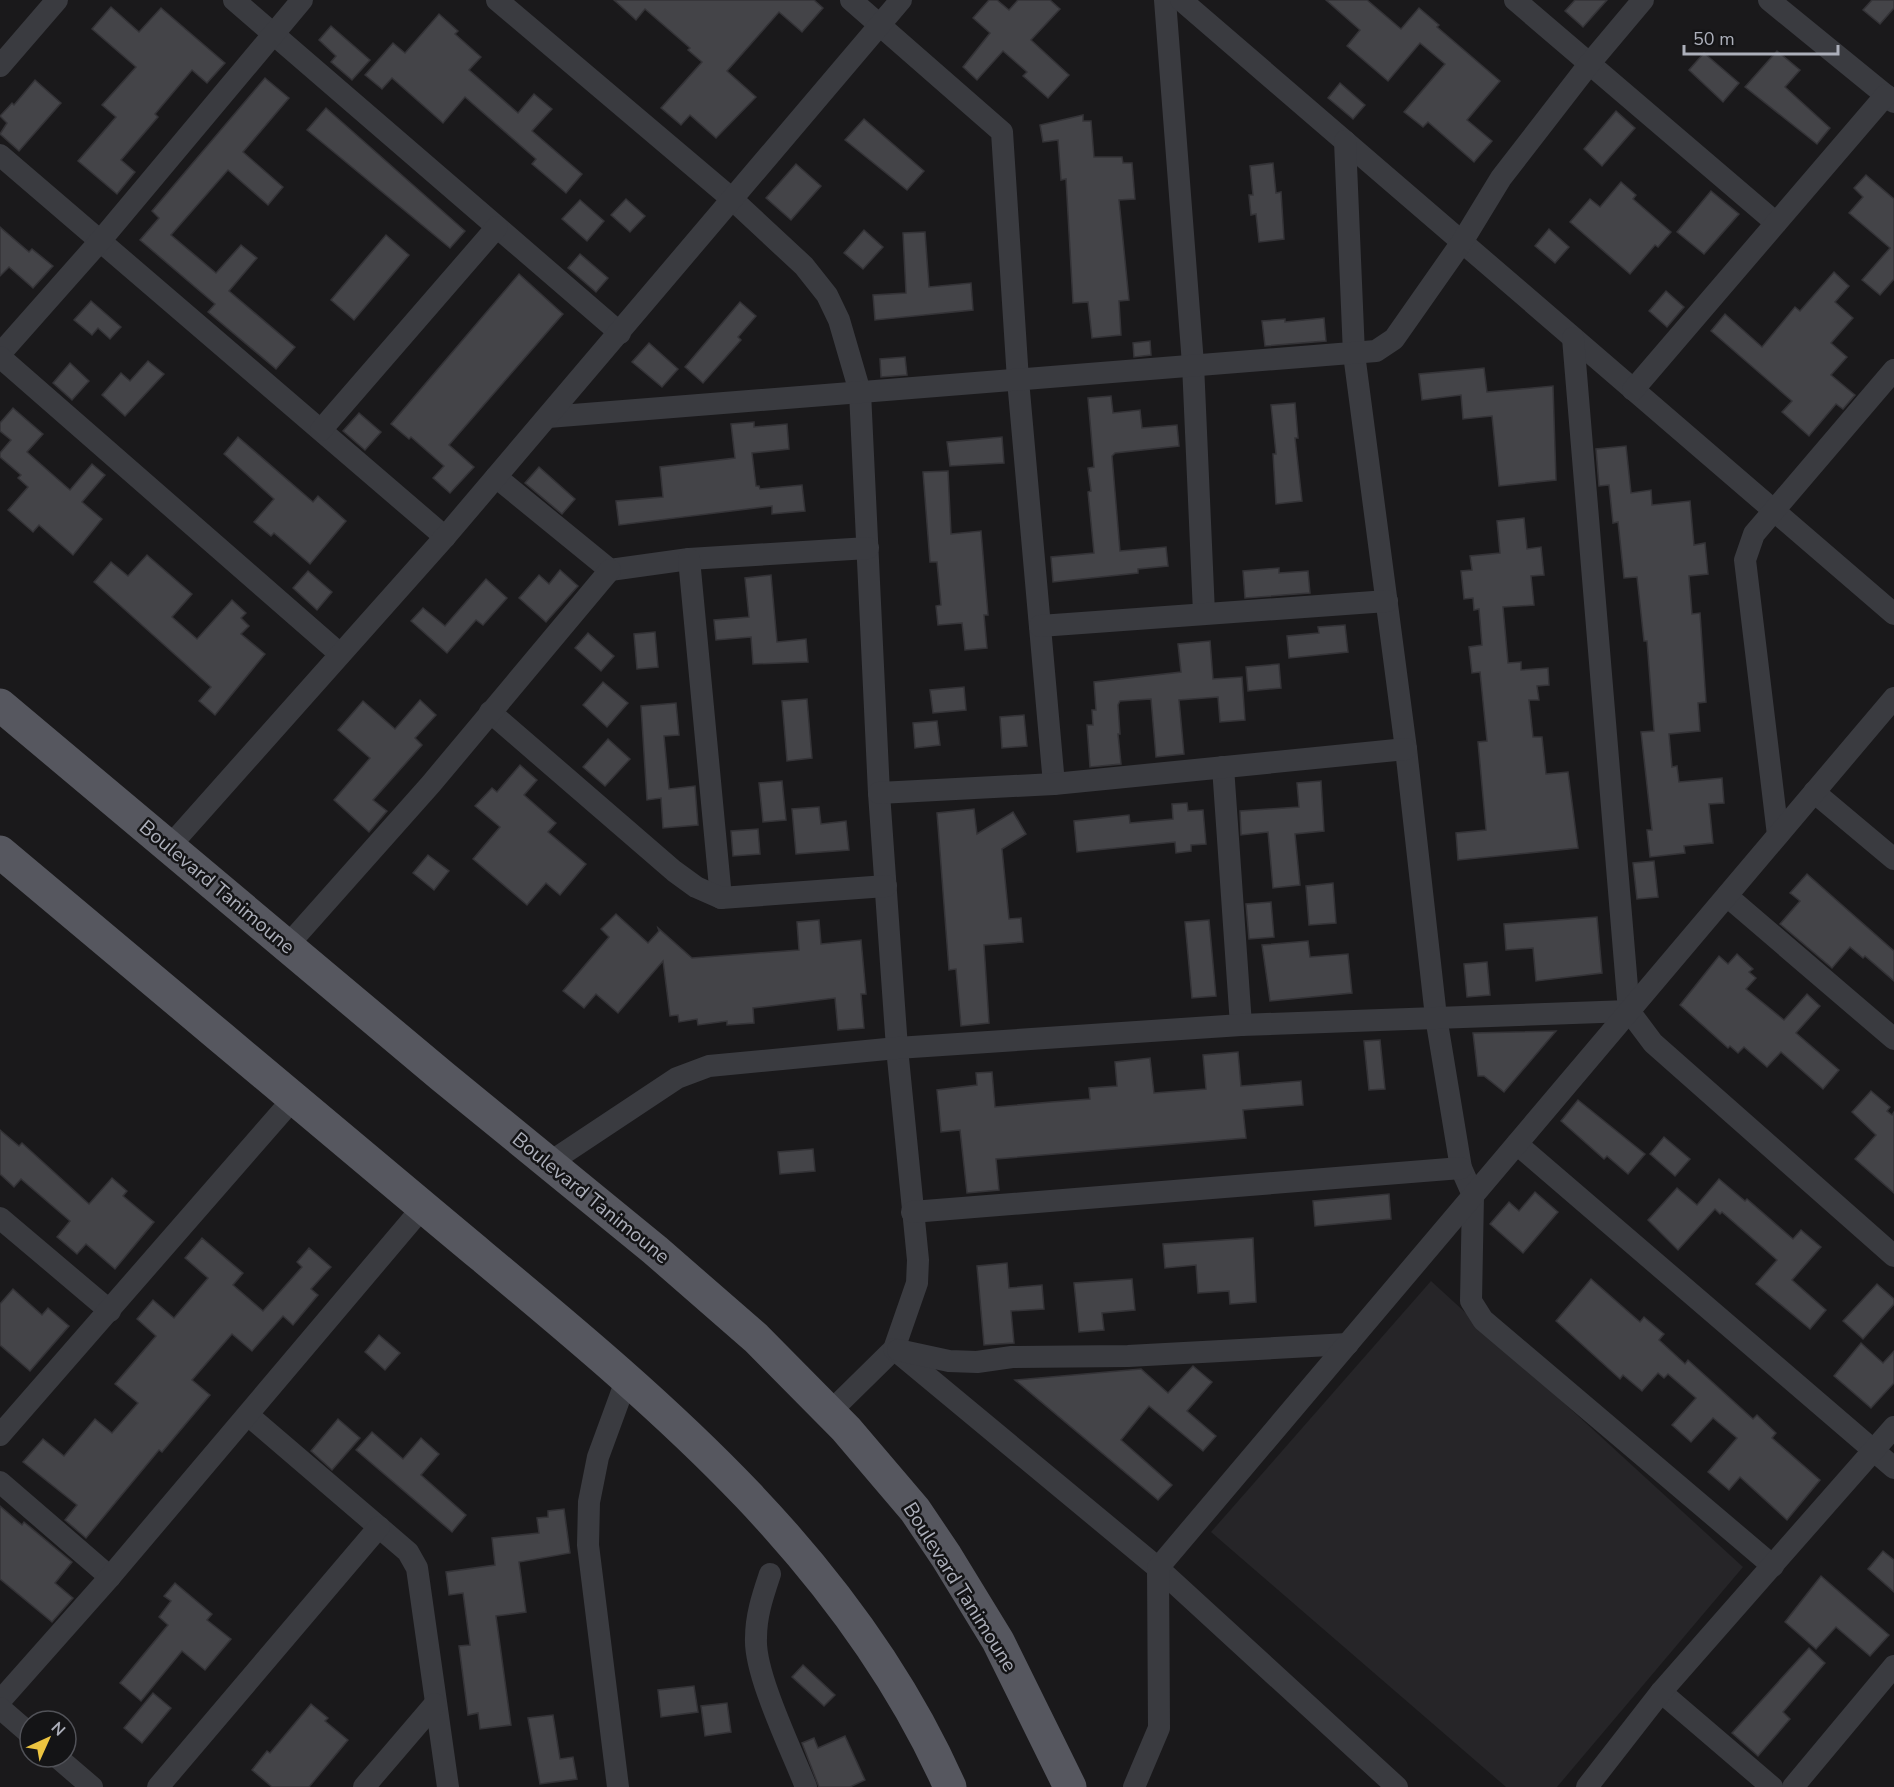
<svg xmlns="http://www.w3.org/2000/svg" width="1894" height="1787" font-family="'Nunito Sans',sans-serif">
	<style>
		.built { fill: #262528 }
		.building { fill: #444448; stroke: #343337; stroke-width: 1.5 }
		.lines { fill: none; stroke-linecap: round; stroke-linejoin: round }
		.minor { stroke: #3a3b40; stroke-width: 22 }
		.primary { stroke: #56575f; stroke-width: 33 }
		.labels { text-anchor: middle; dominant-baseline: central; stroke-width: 5; stroke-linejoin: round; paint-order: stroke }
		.street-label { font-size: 20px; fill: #acafba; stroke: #141416 }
	</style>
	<rect width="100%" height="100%" fill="#1a191b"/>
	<!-- built -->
	<polygon class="built" points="1431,1281 1743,1567 1557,1787 1506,1787 1211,1532"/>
	<!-- building -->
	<g class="building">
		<polygon points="614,0 814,0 823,8 802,32 779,12 727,71 756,97 716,138 690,115 681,125 661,108 702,62 688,50 690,48 645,9 636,20"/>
		<polygon points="989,0 997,0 1009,10 1018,0 1050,0 1060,9 1031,40 1069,75 1048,98 1023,76 1027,72 1003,51 977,80 963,67 990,33 973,18"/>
		<polygon points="1326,0 1367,0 1401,29 1419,8 1439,25 1437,27 1500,81 1467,120 1492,141 1474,162 1428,122 1423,127 1404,112 1445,64 1420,43 1388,81 1347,46 1360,30"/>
		<polygon points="1575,0 1607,0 1583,27 1565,11"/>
		<polygon points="1872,0 1894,0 1894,8 1880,24 1863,10"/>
		<polygon points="111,7 139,32 161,8 225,63 207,83 192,70 155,114 158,117 121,160 135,172 117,194 78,161 116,117 102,105 136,67 92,29"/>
		<polygon points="439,14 458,31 455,34 481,57 469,70 518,113 534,94 552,109 532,131 582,174 566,193 532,164 536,159 465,97 443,123 392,78 382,89 365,75 393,43 405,53"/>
		<polygon points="331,26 370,60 352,80 331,62 336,56 319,40"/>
		<polygon points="1777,51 1800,70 1785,87 1830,128 1817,144 1745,87"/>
		<polygon points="1704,53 1739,83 1723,102 1689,70"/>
		<polygon points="265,78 289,98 243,152 283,187 268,205 228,170 171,235 216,273 241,245 257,258 229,291 295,347 276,369 208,312 215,304 140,240 159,218 152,211"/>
		<polygon points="35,80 61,103 19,151 0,134 7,123 0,116 12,103 14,105"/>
		<polygon points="1340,83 1365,105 1353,119 1328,98"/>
		<polygon points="326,108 465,231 450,248 307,130"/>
		<polygon points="1616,111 1635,128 1602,166 1584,149"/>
		<polygon points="1083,115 1083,121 1091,121 1094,157 1122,157 1123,163 1132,163 1135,199 1119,200 1129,300 1119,301 1121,335 1092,338 1088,302 1073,303 1066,179 1061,180 1058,140 1043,142 1040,125"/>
		<polygon points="864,119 924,171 907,190 845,140"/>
		<polygon points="1273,163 1276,193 1281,192 1284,239 1259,242 1256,214 1251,215 1249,195 1253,195 1250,166"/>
		<polygon points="796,164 821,186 791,220 766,198"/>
		<polygon points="1866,175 1894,199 1894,279 1880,295 1862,280 1890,248 1849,213 1863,197 1854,188"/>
		<polygon points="1621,182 1636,195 1633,199 1671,232 1658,247 1655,245 1630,274 1570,222 1590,199 1600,207"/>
		<polygon points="1711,191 1739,214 1704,254 1677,232"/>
		<polygon points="626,199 645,216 630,232 611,215"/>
		<polygon points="580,200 604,221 587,241 562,219"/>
		<polygon points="0,227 29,252 32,249 53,266 33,288 9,267 0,276"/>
		<polygon points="1549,229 1569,247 1555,263 1535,246"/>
		<polygon points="864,230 883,247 863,269 844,253"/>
		<polygon points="925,232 929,287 971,283 973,310 875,320 873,295 906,293 903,233"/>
		<polygon points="386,235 409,255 354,320 331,300"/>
		<polygon points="580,254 608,278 596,292 568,268"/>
		<polygon points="1834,272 1849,286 1835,302 1853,318 1831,343 1847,357 1831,375 1855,395 1843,409 1836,404 1809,436 1782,412 1792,401 1711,331 1725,314 1762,347 1795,307 1800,311"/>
		<polygon points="519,274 563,314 449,445 474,467 450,493 433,478 444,466 411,437 409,439 391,424"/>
		<polygon points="1666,291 1684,307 1667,327 1649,311"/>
		<polygon points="91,301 121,327 110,339 98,328 92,335 74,320"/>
		<polygon points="740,302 756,316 738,337 741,340 703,383 685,367"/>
		<polygon points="1324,318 1326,341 1265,346 1262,321 1285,319 1285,322"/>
		<polygon points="1150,341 1151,355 1134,357 1133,343"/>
		<polygon points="649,343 678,369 662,387 632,362"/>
		<polygon points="905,357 907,375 881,377 880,359"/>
		<polygon points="148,361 164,374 125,416 102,395 121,373 130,381"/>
		<polygon points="70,363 89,381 72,400 53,383"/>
		<polygon points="1484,368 1487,392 1553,386 1556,480 1499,486 1492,416 1463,419 1461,395 1422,400 1419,374"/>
		<polygon points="1111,396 1113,413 1140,410 1142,428 1177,425 1179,446 1115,453 1112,456 1120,551 1166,547 1168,566 1138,569 1138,573 1053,582 1051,557 1094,553 1088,492 1091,491 1088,468 1094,467 1088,398"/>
		<polygon points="1295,403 1298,438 1295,438 1302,501 1276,504 1273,454 1276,454 1271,405"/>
		<polygon points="13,408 43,434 27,452 70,490 92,464 105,475 82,502 102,519 73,555 39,525 33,532 8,510 28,487 18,478 21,475 0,457 0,453 11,440 0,431 0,423"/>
		<polygon points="359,413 381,432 365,450 343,431"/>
		<polygon points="754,422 754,427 787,424 789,449 752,453 756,486 759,486 760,489 802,485 805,511 772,514 772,506 619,525 616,501 663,497 660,467 735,458 731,424"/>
		<polygon points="238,437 313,502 318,496 346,521 310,564 274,533 271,536 254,522 274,499 224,454"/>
		<polygon points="1002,437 1004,463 950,466 947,442"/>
		<polygon points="1626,446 1631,493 1651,490 1652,505 1690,501 1694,545 1705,543 1708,574 1689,576 1692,614 1700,613 1706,702 1698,703 1700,731 1669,734 1672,767 1677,766 1679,782 1722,778 1724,803 1709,804 1713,843 1684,846 1685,853 1650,857 1647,830 1652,830 1641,732 1654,731 1647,641 1644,641 1637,577 1624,578 1618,522 1613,523 1609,485 1599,486 1596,449"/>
		<polygon points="539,467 575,499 562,514 525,483"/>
		<polygon points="948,471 951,534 981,531 988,615 984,615 987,648 965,650 962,623 938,625 936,606 941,605 937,562 930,562 923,472"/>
		<polygon points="1524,518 1527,549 1541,547 1544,575 1531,576 1534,605 1503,607 1508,663 1521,662 1521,670 1548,668 1549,685 1537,686 1539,700 1529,700 1533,737 1542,737 1546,774 1568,772 1578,848 1458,860 1456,833 1486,830 1478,742 1487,741 1480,672 1472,673 1469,647 1482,645 1479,609 1474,610 1473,598 1464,599 1461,571 1472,570 1470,556 1500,553 1497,521"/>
		<polygon points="147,555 192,594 172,617 197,639 232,600 246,613 241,618 249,626 241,634 265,654 215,715 199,701 211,687 94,582 111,562 128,576"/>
		<polygon points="1279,568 1279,573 1308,571 1310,593 1245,598 1243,571"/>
		<polygon points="560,570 578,586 546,622 519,598 539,575 549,584"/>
		<polygon points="308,571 332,592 317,610 293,588"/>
		<polygon points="771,575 777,642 806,639 808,662 753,664 751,637 716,640 714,620 749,617 745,578"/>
		<polygon points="486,579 507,598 483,625 476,620 447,653 411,621 423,608 445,626"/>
		<polygon points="1345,625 1348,652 1289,658 1287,636 1319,633 1318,627"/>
		<polygon points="655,632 658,667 637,669 634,634"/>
		<polygon points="588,633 614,656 601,671 575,648"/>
		<polygon points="1210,641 1213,679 1242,677 1245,720 1220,722 1218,697 1179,700 1184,754 1156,757 1151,699 1120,701 1118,705 1120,734 1118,734 1121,764 1090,767 1087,725 1093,725 1092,710 1096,710 1094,682 1181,672 1178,644"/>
		<polygon points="1279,664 1281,688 1248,691 1246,667"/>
		<polygon points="603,682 628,703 607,727 583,705"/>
		<polygon points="964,687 966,710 933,713 930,690"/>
		<polygon points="807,699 812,758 787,761 782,701"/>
		<polygon points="420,700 436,715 415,738 422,745 373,800 387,811 369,832 334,800 370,758 338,730 363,701 395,729"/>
		<polygon points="676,703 679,735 664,736 669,789 695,786 698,825 663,828 661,798 647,800 641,706"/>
		<polygon points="1024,715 1027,746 1002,748 1000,717"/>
		<polygon points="937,721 940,745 915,748 913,723"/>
		<polygon points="608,739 630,759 605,786 583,767"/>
		<polygon points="520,765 537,780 524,795 556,823 548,832 586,864 560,895 546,883 527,905 473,859 500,827 475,806 492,788 497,792"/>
		<polygon points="782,781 786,820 763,822 759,783"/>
		<polygon points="1321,781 1324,831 1295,834 1300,885 1273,888 1268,832 1241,835 1240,811 1299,807 1297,783"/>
		<polygon points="1187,803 1188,811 1203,810 1206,844 1191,845 1191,851 1176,853 1175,842 1077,852 1074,821 1129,815 1130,823 1173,819 1172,804"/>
		<polygon points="819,807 821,824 846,821 849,850 796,854 792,809"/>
		<polygon points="974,809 977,834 1013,812 1026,834 1002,849 1009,919 1021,918 1023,942 984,945 989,1023 961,1026 956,969 949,970 937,813"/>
		<polygon points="758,829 760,854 733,856 731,831"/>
		<polygon points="428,855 449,871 434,890 413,873"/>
		<polygon points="1654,861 1658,897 1637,899 1633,863"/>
		<polygon points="1807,874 1894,951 1894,981 1865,956 1863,958 1850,947 1832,968 1780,924 1800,901 1790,893"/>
		<polygon points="1333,883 1336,923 1309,925 1306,886"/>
		<polygon points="1271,902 1274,937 1249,939 1246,904"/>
		<polygon points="616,914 648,943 659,931 658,928 692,958 799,950 797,922 819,920 821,944 861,940 866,994 861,994 864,1028 838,1030 835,998 753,1008 754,1023 727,1025 727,1021 698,1025 697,1019 679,1022 678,1015 670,1016 663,961 618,1013 596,994 584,1008 563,991 609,937 601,929"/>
		<polygon points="1597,917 1602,973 1536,981 1533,948 1506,950 1504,924"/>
		<polygon points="1209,920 1216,996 1192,998 1185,922"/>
		<polygon points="1308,941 1310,957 1348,954 1352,993 1270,1001 1262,945"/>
		<polygon points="1737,954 1753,969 1749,972 1756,978 1746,989 1784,1020 1807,994 1820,1006 1796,1033 1839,1070 1823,1089 1781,1052 1767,1067 1744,1047 1738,1053 1730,1046 1728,1048 1680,1005 1719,956 1728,964"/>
		<polygon points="1487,962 1490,995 1467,997 1464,964"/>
		<polygon points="1556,1031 1504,1092 1484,1076 1478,1076 1473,1033"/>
		<polygon points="1380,1040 1385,1089 1369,1090 1364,1041"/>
		<polygon points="1238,1052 1241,1086 1301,1081 1303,1105 1243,1110 1246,1138 996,1159 999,1190 967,1193 960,1130 941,1132 937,1090 977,1085 976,1073 992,1072 995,1107 1051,1102 1090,1099 1089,1088 1117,1086 1115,1062 1150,1058 1154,1093 1206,1089 1203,1055"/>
		<polygon points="1871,1091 1890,1107 1887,1111 1892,1115 1894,1112 1894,1193 1855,1159 1876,1135 1852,1112"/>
		<polygon points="1578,1100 1645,1154 1628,1174 1607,1156 1604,1159 1561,1121"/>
		<polygon points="0,1130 19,1146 22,1143 89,1204 112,1178 127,1191 123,1196 154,1222 115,1269 86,1244 77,1254 57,1237 70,1221 21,1179 14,1187 0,1174"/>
		<polygon points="1664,1137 1690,1159 1675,1176 1650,1154"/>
		<polygon points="813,1149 815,1171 780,1174 778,1152"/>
		<polygon points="1719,1179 1745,1201 1747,1199 1793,1239 1801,1230 1821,1247 1792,1280 1826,1310 1810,1329 1756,1284 1777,1260 1722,1212 1720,1214 1715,1209 1678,1250 1648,1220 1677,1188 1697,1205"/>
		<polygon points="1535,1192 1558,1212 1523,1253 1490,1224 1509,1202 1519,1211"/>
		<polygon points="1389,1194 1391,1219 1315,1226 1313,1201"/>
		<polygon points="202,1238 243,1273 233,1285 263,1311 302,1267 297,1262 309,1248 331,1267 311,1289 318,1295 293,1325 283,1316 252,1351 232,1334 192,1380 210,1395 162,1452 159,1450 86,1538 65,1520 77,1505 23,1462 43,1439 64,1456 95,1419 112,1433 138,1403 115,1384 156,1336 137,1319 153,1300 174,1318 208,1278 185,1258"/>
		<polygon points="1253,1238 1256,1302 1230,1304 1229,1291 1198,1293 1196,1265 1165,1268 1163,1244"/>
		<polygon points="1007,1263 1009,1288 1042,1285 1044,1309 1011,1311 1014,1343 984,1345 977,1266"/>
		<polygon points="1132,1279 1135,1310 1102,1313 1104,1330 1079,1332 1074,1283"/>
		<polygon points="1591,1279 1640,1322 1644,1317 1664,1334 1659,1340 1685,1364 1688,1360 1753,1419 1757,1415 1776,1433 1772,1438 1820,1480 1787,1520 1740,1477 1729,1490 1708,1472 1737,1438 1713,1418 1691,1442 1672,1425 1696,1398 1668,1374 1664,1378 1658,1373 1642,1391 1623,1375 1620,1379 1556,1321"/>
		<polygon points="1877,1284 1894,1299 1894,1304 1863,1339 1843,1321"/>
		<polygon points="13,1289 42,1315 48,1308 69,1326 30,1371 0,1345 0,1304"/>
		<polygon points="379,1335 400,1353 385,1370 365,1352"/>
		<polygon points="1861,1343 1883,1363 1894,1351 1894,1383 1871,1408 1834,1376"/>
		<polygon points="1193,1366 1212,1382 1187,1411 1216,1436 1203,1451 1149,1406 1121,1440 1172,1485 1158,1500 1015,1380 1141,1369 1168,1393"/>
		<polygon points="338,1419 360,1438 332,1470 311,1451"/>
		<polygon points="372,1432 403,1459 421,1438 439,1454 421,1475 466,1515 452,1532 356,1450"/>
		<polygon points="0,1506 22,1525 24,1522 72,1562 55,1583 73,1598 52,1622 0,1579"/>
		<polygon points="564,1509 570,1553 519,1562 526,1612 496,1616 511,1725 480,1729 478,1713 468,1715 459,1646 470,1645 463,1593 449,1595 446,1572 495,1565 492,1538 539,1533 537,1518 548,1517 548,1511"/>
		<polygon points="1883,1551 1894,1560 1894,1592 1868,1569"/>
		<polygon points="1821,1576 1889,1635 1870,1656 1836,1627 1816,1649 1785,1622"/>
		<polygon points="175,1583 212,1614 207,1620 231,1639 205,1670 182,1651 141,1701 120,1683 168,1625 159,1617 171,1601 164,1596"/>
		<polygon points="1809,1648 1825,1663 1783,1712 1790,1719 1758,1756 1732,1733"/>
		<polygon points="803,1665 835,1695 824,1706 792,1677"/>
		<polygon points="694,1686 698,1712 661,1717 658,1690"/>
		<polygon points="153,1693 171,1708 142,1743 124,1728"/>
		<polygon points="727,1703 731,1732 705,1736 701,1706"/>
		<polygon points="311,1704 328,1718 325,1721 348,1740 309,1787 272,1787 252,1770 267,1751 270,1753"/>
		<polygon points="553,1715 560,1759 573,1757 577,1779 540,1784 528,1718"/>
		<polygon points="845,1736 865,1780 850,1787 819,1787 802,1743 814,1738 818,1748"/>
	</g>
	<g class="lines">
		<!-- minor -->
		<g class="minor">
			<polyline points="234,0 620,333"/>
			<polyline points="497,0 732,199 804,266 827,295 839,320 860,392 879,793 897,1048 918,1260 917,1283 894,1349 830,1412"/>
			<polyline points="851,0 1002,132 1018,380 1054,784"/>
			<polyline points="1165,0 1193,364 1204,613"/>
			<polyline points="1181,0 1894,614"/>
			<polyline points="1515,0 1776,223"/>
			<polyline points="1769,0 1894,102"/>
			<polyline points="0,66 57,0"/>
			<polyline points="1345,141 1354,354 1406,749 1436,1017 1461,1168 1473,1195 1471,1301 1483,1320 1773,1566"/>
			<polyline points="0,155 445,537"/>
			<polyline points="1573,338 1629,1011 1653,1043 1894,1256"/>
			<polyline points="0,354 101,240 302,0"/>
			<polyline points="0,357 340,654"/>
			<polyline points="1633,390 1886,95"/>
			<polyline points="548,417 1376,351 1394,339 1462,242 1501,178 1590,63 1643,0"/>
			<polyline points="321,430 497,227"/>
			<polyline points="496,477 610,570 689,559 868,548"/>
			<polyline points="689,559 721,898"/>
			<polyline points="1040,626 1387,601"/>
			<polyline points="490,712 674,871 696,887 721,898 886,886"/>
			<polyline points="1223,767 1241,1025"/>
			<polyline points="1814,792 1894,859"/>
			<polyline points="879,793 1054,784 1406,749"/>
			<polyline points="1778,835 1745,560 1754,534 1894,370"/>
			<polyline points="169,847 445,537 901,0"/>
			<polyline points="1727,896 1894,1039"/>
			<polyline points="287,946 431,784 610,570"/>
			<polyline points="1517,1144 1894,1468"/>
			<polyline points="549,1163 677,1078 709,1066 897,1048 1241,1025 1629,1011"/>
			<polyline points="912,1212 1461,1168"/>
			<polyline points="0,1218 110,1311"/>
			<polyline points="894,1349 1158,1568 1397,1787"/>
			<polyline points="898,1350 949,1361 977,1362 1012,1357 1128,1356 1348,1344"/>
			<polyline points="248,1415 408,1552 417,1568 448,1787"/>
			<polyline points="0,1435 294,1098"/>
			<polyline points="0,1482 110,1577"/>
			<path d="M 770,1574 C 763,1595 756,1615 756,1638 C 754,1674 792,1751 806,1787"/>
			<polyline points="1661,1692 1772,1787"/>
			<polyline points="0,1701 110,1577 423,1207"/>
			<polyline points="0,1708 30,1734"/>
			<polyline points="57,1757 92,1787"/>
			<polyline points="158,1787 379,1527"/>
			<polyline points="364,1787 435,1704"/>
			<polyline points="618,1787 588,1545 589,1502 598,1457 627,1378"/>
			<polyline points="1134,1787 1159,1728 1158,1568 1894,698"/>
			<polyline points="1587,1787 1661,1692 1894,1427"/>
			<polyline points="1793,1787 1894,1666"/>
		</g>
		<!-- primary -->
		<g class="primary">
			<polyline points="0,705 442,1076 655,1250 756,1338 846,1429 915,1510 946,1556 998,1641 1070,1787"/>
			<path d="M 0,852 C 147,975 293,1098 440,1221 C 637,1386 843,1546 950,1787"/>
		</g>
	</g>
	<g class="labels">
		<!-- street labels -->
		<g class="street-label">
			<text transform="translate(217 887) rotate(40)">Boulevard Tanimoune</text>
			<text transform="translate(591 1198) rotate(39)">Boulevard Tanimoune</text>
			<text transform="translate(960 1587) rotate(58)">Boulevard Tanimoune</text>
		</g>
	</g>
	<!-- north arrow -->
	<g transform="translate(48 1739) rotate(45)"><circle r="28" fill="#141416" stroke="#515258" stroke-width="1.5"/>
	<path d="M0-4.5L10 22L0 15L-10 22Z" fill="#ecc440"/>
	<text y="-9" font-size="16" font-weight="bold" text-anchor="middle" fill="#acafba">N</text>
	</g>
	<!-- scale -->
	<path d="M1684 45v9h154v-9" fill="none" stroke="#acafba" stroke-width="3"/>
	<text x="1693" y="45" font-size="18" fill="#acafba" stroke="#141416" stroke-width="4.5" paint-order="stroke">50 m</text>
</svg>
